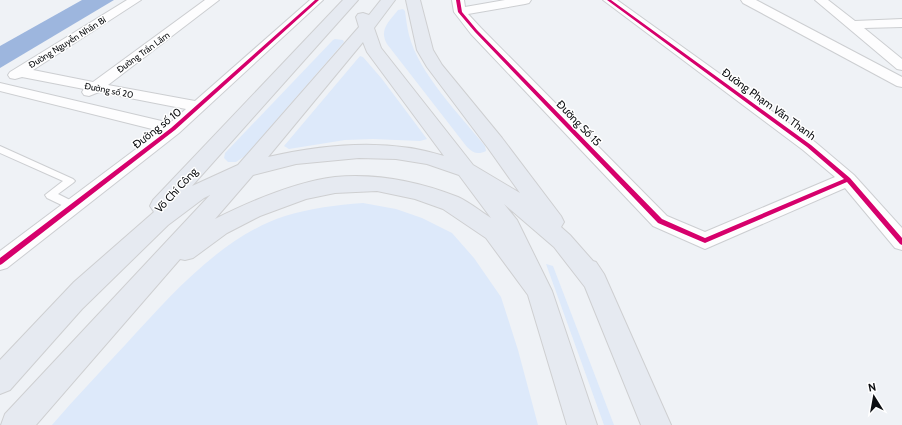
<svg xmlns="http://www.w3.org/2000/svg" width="902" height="425" font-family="Cabin,sans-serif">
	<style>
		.green { fill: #dde9fa }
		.water { fill: #9db6de }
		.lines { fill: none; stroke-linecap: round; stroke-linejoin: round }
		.service-casing { stroke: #ccced1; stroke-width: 2 }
		.minor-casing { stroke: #ccced1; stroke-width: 2 }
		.primary-casing { stroke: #cecfd1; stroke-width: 2 }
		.service { fill: #fdfdfe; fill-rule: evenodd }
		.minor { fill: #fdfdfe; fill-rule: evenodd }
		.primary { fill: #e6eaf1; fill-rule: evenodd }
		.cycleway-casing { stroke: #fff; stroke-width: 2 }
		.cycleway { fill: #d6006c; fill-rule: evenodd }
		.labels { text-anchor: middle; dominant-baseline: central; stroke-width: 3; stroke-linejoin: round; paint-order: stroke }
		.far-street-label { font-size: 9px; fill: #0c0e11; stroke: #fff }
		.street-label { font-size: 11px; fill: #0c0e11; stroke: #fff }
	</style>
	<rect width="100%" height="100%" fill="#eff2f6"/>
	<!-- green -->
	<g class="green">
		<path d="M 403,9 L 405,11 C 406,19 407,27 409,35 C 419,74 460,115 485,146 L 486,151 C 478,155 473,153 467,147 L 387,44 C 379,29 389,22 398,10 Z"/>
		<polygon points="335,39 343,40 344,42 245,156 236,162 228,162 224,158 225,153 333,40"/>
		<polygon points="360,56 363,57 382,79 427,139 420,141 373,139 345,140 289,149 284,146"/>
		<path d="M 363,203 L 396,209 L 422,218 L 452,233 L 474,258 L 501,297 L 518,350 L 538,425 L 52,425 C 76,397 101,371 126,344 C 171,295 221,237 285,216 C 311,208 336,205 363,203 Z"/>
		<polygon points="546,264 553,266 614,425 604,425"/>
	</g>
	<!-- water -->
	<polygon class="water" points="82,0 114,0 0,68 0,46"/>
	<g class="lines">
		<!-- service casing -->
		<g class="service-casing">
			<polygon id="service" points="0,146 73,179 75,181 73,183 58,194 76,203 78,206 76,209 70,209 47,198 45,195 63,181 0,153"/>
		</g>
		<!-- minor casing -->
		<g class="minor-casing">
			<g id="minor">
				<polygon points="127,0 141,0 33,70 93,82 205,0 219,0 108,85 195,101 310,0 323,0 179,133 7,268 0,270 0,251 160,131 0,91 0,83 170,123 186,109 99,92 89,96 84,95 82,92 84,89 22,77 15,79 10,78 8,75 10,72"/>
				<polygon points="452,0 464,0 465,7 505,0 531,0 529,3 525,4 468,14 481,28 667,216 705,232 835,177 803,150 603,0 617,0 815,142 854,175 902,228 902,250 895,248 845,188 705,249 653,226 471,34 454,12"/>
				<polygon points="741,0 756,0 902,77 902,87 897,86 743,3"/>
				<polygon points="815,0 828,0 855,21 902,19 902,27 864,28 902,59 902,70 897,69"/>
			</g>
		</g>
		<!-- primary casing -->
		<g class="primary-casing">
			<path id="primary" d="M 343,0 L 358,0 L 192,186 L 238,165 L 359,27 L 356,17 L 358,14 L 363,13 L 369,15 L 381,0 L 395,0 L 374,28 L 381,48 L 473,165 L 520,193 L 488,148 L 427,67 L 417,50 L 406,0 L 420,0 L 433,50 L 442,65 L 502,138 L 561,216 L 564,222 L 561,227 L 570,235 L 593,261 L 596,262 L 604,274 L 671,425 L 641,425 L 585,287 L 554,247 L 504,204 L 517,220 L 552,291 L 597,425 L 567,425 L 528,295 L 486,238 L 443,209 L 415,199 L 377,191 L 335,193 L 306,199 L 260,216 L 227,233 L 193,258 L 185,260 L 180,259 L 36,425 L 1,425 L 5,414 L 210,195 L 204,198 L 168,225 L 82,309 L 10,390 L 0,394 L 0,360 L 74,282 L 154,212 L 150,206 L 153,200 ZM 363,42 L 367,52 L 444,156 C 388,138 325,144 268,157 ZM 359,158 L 396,159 L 427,164 L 459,175 L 491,218 C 480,211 469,202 458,197 C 420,182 376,173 335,177 C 295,182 251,201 215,219 L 253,175 L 296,164 Z"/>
		</g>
		<!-- service -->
		<use href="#service" class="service"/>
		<!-- minor -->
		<use href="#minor" class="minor"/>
		<!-- primary -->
		<use href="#primary" class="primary"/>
		<!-- cycleway casing -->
		<g class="cycleway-casing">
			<g id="cycleway">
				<polygon points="315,0 319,0 175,130 2,264 0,265 0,258 171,128"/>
				<polygon points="456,0 460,0 462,12 477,30 662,219 705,238 844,179 807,147 607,0 611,0 811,145 850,178 902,238 902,245 900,244 847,182 705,243 658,223 475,32 458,12"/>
			</g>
		</g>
		<!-- cycleway -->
		<use href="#cycleway" class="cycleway"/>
	</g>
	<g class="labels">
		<!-- far-street labels -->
		<g class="far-street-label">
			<text transform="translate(67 42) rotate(-32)">Đường Nguyễn Nhân Bỉ</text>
			<text transform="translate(143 52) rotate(-36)">Đường Trần Lãm</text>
			<text transform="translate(109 90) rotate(11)">Đường số 20</text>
		</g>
		<!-- street labels -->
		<g class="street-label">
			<text transform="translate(769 104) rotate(36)">Đường Phạm Văn Thanh</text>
			<text transform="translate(579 123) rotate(46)">Đường Số 15</text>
			<text transform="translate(157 128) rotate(-38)">Đường số 10</text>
			<text transform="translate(176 190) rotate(-47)">Võ Chí Công</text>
		</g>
	</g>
	<!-- north arrow -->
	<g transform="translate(874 397) rotate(349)" stroke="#ffffff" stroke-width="3" paint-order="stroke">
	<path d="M0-3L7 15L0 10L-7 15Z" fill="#0c0e11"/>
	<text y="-6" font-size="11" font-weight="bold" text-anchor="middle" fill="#0c0e11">N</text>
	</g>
</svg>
